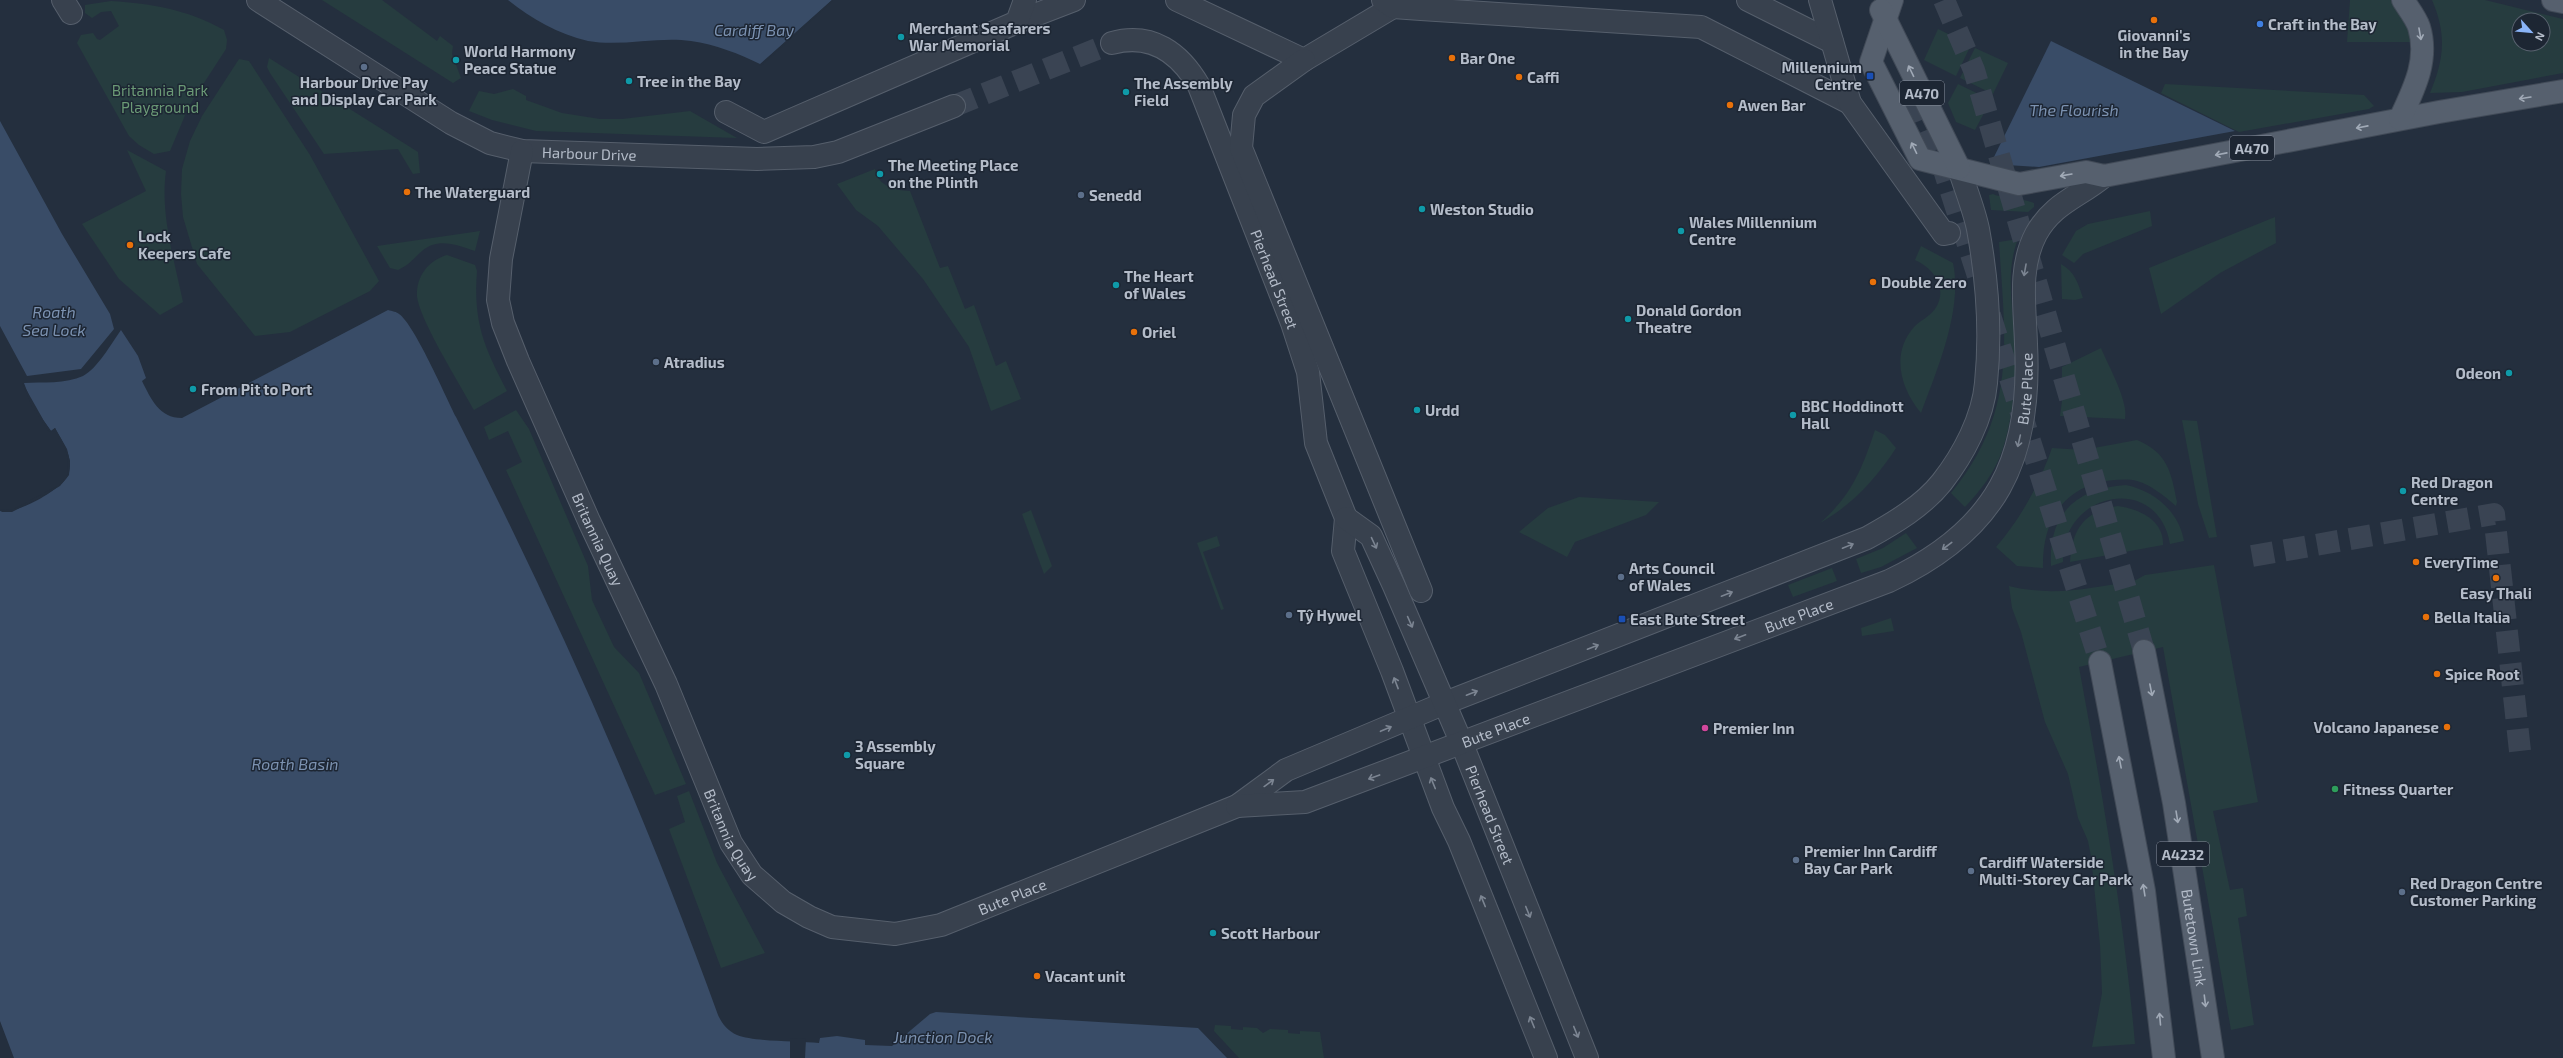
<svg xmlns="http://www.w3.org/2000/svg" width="2563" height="1058" font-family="'Exo 2',sans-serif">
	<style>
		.green { fill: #263c3f; fill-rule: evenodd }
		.water { fill: #394c67 }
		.pier { fill: #242f3e }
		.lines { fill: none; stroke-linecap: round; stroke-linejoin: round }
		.street-tunnel { stroke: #3a4453; stroke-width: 22; stroke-dasharray: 22 11; stroke-linecap: butt }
		.primary-tunnel { stroke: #3a4453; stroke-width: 22; stroke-dasharray: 22 11; stroke-linecap: butt }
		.street-casing { stroke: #565f6c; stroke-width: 24 }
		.primary-casing { stroke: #414a57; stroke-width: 24 }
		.street { stroke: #38414e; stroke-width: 22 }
		.primary { stroke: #56606e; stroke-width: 22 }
		.oneway { stroke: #a1aab7 }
		.oneway2 { stroke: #7c8592 }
		.food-dot { fill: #e8710a; stroke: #1d2633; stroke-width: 1.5 }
		.shop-dot { fill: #3f7fe0; stroke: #1d2633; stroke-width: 1.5 }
		.culture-dot { fill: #0f9aa8; stroke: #1d2633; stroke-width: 1.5 }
		.service-dot { fill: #5c6f8a; stroke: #1d2633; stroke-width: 1.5 }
		.transit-dot { fill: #1a4fb4; stroke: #1d2633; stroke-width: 1.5 }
		.hotel-dot { fill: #d1479c; stroke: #1d2633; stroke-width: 1.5 }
		.leisure-dot { fill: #2e9e5b; stroke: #1d2633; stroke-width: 1.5 }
		.labels { text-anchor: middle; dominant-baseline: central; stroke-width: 3; stroke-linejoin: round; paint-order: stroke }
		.shield { fill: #1d2633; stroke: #878f9c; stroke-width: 1 }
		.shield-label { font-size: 14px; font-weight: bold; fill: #b4bcc9 }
		.poi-label { font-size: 15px; font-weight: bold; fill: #b4bcc9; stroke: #1d2633; text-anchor: start }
		.park-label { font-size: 15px; fill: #6b9a76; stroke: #1d2633 }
		.street-label { font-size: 15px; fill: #b4bcc9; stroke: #1d2633 }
		.water-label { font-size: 16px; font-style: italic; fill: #7c92b1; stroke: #1d2633 }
	</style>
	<rect width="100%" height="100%" fill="#242f3e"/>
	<!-- green -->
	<g class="green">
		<polygon points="322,0 382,0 437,41 440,36 453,46 452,54 461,78 453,83"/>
		<polygon points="2350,0 2394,0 2408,28 2411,42 2347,42"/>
		<path d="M 2432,0 L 2485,0 L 2563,19 L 2563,73 L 2462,92 L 2430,93 C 2444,59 2447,35 2432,0 ZM 2519,20 L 2543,20 L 2543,44 L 2519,44 Z"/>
		<path d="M 111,1 C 153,4 186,9 224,30 L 227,40 L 226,49 L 189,106 L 170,151 L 154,154 L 139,145 L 129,136 L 77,43 L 81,35 L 93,33 L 97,39 L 100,40 L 119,26 L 111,11 L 101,12 L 92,18 L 85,13 L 85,5 Z"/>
		<polygon points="1938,29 1971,45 1956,76 1924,60"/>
		<polygon points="1975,48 2008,63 1993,94 1960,78"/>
		<polygon points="269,58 418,152 420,173 413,174 398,149 324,154 270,73 267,67"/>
		<polygon points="239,59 249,61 310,155 379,281 370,291 290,332 255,336 197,264 183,217 181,194 182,169 190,141 202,116"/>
		<polygon points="1958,84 1991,100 1975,130 1956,122 1948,103"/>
		<polygon points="2165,84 2364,95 2374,106 2369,109 2239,132 2161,93"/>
		<polygon points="513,89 526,96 526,100 562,113 600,119 622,119 690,111 737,138 536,131 492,120 469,111 479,91 494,94"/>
		<path d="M 127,150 L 166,171 C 160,214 174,259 183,302 L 160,315 L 119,279 L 82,224 L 146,191 Z"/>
		<path d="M 875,169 C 879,187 894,190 910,191 L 940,268 L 948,266 L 965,309 L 974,305 L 996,366 L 1006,361 L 1021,399 L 991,411 L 969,347 L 923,279 L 878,226 L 856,210 L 837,184 Z"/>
		<path d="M 1993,194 C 2005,199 2026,199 2034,203 L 2034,207 L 2028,212 L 1991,210 L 1989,195 Z"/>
		<polygon points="2150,211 2152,226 2083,254 2074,263 2062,255 2076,231 2088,224"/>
		<polygon points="2275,217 2276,243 2220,273 2161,314 2149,268"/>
		<path d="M 480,231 L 475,251 C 457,245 438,237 422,251 C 414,258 409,265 398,270 L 390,268 L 377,246 Z"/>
		<path d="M 2018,239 C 2006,269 2012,302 2014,333 C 2017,368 2014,418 2002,451 C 1995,472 1980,491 1965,507 L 1951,493 C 2018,411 2005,340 1999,242 Z"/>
		<path d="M 1921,246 L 1953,263 C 1963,310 1937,370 1921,413 C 1901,389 1890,354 1914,327 C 1921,320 1929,317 1935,309 C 1949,288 1933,268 1915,260 Z"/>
		<path d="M 447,255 L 475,265 L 477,271 C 473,322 484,347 507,391 L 474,410 C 461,386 419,319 417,296 C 416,276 429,260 447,255 Z"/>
		<path d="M 2061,264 C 2075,272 2078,283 2083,298 L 2075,300 L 2062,299 Z"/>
		<path d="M 2101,348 C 2108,365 2129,402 2125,419 L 2060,416 L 2062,401 L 2062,367 Z"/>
		<polygon points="516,410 529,429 588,566 592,600 614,647 639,673 686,784 655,795 506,470 522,462 508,431 489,440 484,427"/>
		<polygon points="2182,420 2197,421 2217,537 2209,538 2198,504"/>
		<path d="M 1875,430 L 1885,435 L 1896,448 C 1876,479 1852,505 1820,523 C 1852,495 1862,469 1875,430 Z"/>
		<path d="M 2137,440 C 2168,453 2171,472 2177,502 L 2176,506 C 2164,496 2153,486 2137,481 C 2127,478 2111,480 2101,482 C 2058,492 2042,527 2043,568 L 2017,566 L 1996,547 C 2021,518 2039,485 2052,448 L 2083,450 Z"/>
		<path d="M 2126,485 C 2155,491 2179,512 2184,541 L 2170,544 C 2158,472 2061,491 2063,562 L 2051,566 C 2048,514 2076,488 2126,485 Z"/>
		<polygon points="1579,497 1659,502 1646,515 1575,542 1567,557 1519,532 1548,508"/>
		<path d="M 2118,506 C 2139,509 2164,520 2163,545 L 2070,562 C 2072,528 2085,511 2118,506 Z"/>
		<polygon points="1031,510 1052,566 1044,574 1022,514"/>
		<polygon points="1906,533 1917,548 1881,567 1861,573 1856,559 1883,548"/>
		<polygon points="1217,536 1220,546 1203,552 1224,609 1221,610 1197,543"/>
		<path d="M 2214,565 L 2258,802 L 2213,811 L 2230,890 L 2243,888 L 2247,916 L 2238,918 L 2254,1025 L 2231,1030 L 2163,647 L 2079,667 C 2102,792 2124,917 2135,1044 L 2092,1047 L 2102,993 L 2100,945 L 2091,856 L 2088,841 L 2078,818 L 2068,774 L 2045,722 L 2021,632 L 2012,608 L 2009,586 C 2053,597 2090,588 2134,581 L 2145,575 Z"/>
		<polygon points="1832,568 1837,581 1793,597 1788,585"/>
		<polygon points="1891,618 1894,631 1862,636 1861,628"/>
		<polygon points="689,791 717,863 765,953 721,968 669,829 685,822 677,796"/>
		<polygon points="1215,1025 1231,1026 1231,1029 1243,1030 1243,1027 1257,1028 1263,1033 1270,1029 1288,1030 1288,1033 1300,1034 1300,1031 1320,1032 1324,1058 1239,1058 1214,1031"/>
	</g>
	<!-- water -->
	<g class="water">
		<path d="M 508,0 L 832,0 L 760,64 C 739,54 715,44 691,41 C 658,36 622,47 588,41 C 558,34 532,19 508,0 Z"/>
		<polygon points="2051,41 2235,131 2039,167 2007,165 1993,159"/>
		<polygon points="0,121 62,234 110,314 114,329 81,369 27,376 0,326"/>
		<path d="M 388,310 C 392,311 397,312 399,314 C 414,324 446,397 456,417 C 555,611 644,810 718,1015 C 722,1024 728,1031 737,1035 C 755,1042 798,1041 819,1043 L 820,1038 L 837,1036 L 865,1040 L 865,1045 L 892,1046 L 930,1014 L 936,1012 L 1198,1028 L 1227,1058 L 14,1058 L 0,1021 L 0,511 C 14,516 66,488 69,473 C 73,456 63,443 55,428 L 51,431 C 40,416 30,401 24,383 C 42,382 66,384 83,376 C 98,368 111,344 121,330 L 138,356 L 146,378 L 142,381 C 151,399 159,418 182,418 Z"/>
	</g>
	<!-- pier -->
	<g class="pier">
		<polygon points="832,0 833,1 761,66 759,66"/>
		<polygon points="22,382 44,421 51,431 55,428 67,449 70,461 69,475 60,486 41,497 12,512 2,512 0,509 12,510 59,485 67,475 68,461 65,449 54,431 49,432 32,407"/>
		<polygon points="790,1038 806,1039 805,1058 790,1058"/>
	</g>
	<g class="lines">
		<!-- street-tunnel -->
		<g class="street-tunnel">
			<polyline points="954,106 1112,43"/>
			<polyline points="2252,556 2494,514 2520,751"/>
		</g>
		<!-- primary-tunnel -->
		<g class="primary-tunnel">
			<polyline points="1944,0 1974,70 2144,651"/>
			<polyline points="1915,99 1944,170 1980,282"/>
			<polyline points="1990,315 2100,662"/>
		</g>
		<!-- street casing -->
		<g class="street-casing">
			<g id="street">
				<polyline points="63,0 71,13"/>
				<path id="s1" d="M 258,0 L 451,123 L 490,143 L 522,151 L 757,159 L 814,157 L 838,152 L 954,106"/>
				<polyline points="1177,0 1304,60 1393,7"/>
				<polyline points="1383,0 1393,7 1421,9 1701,27 1850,103"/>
				<polyline points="1748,0 1832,42"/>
				<polyline points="1820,0 1850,103 1944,234 1949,233"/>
				<polyline points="1017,22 1074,0"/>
				<path id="s2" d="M 1112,43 C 1152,32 1180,53 1199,86 L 1292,323 L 1308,372 L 1316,443 L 1346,518 L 1343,551 L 1392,671 L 1443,808 L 1459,841 L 1546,1058"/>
				<polyline points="1304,60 1254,96 1244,115 1241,148 1421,591"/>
				<polyline points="726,112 764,132 1017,22 1025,0"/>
				<path id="s3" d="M 522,151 L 501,259 L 498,300 L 503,323 L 518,361 L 589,521 L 666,684 L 731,843 L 752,875 L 783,902 L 809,917 L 832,927 L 895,934 L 941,925 L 1237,806 L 1286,770 L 1445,703 L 1867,538 C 1894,523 1923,506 1942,482 C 1963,455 1983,418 1986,383 C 1991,334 1987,278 1978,229 C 1974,209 1965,188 1959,168"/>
				<path id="s4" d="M 1346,518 L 1371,536 L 1394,586 L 1462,744 L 1587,1058"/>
				<path id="s5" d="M 1237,806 L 1305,802 L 1889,581 C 1996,531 2032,460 2026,344 C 2025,307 2018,268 2036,234 C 2053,203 2079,197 2104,176"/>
			</g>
		</g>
		<!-- primary casing -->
		<g class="primary-casing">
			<g id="primary">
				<polyline points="1892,0 1871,62 1920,159 2019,184 2086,172 2104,176 2439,112 2563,91"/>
				<polyline points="2553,0 2563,2"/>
				<polyline points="1881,10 1959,168"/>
				<path d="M 2400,119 C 2414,89 2429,60 2419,27 C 2416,18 2408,8 2403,0"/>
				<path id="s6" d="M 2144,651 L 2174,803 L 2213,1058"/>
				<polyline points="2100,662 2144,891 2164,1058"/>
			</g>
		</g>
		<!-- street -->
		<use href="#street" class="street"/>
		<!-- primary -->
		<use href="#primary" class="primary"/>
	</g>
	<!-- one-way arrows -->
	<defs><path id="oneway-shaft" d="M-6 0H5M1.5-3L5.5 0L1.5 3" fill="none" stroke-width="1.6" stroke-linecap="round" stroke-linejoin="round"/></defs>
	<g class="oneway">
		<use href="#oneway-shaft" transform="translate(2420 34) rotate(80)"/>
		<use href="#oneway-shaft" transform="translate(1911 71) rotate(-116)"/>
		<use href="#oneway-shaft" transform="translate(2525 98) rotate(171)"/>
		<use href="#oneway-shaft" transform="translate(2362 127) rotate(169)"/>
		<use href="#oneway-shaft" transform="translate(1914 148) rotate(-116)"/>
		<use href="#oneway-shaft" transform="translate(2221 154) rotate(169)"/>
		<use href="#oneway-shaft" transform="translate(2066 175) rotate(170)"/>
		<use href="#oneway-shaft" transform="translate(2151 690) rotate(79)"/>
		<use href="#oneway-shaft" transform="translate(2120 762) rotate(-101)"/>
		<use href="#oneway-shaft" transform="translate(2177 817) rotate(81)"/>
		<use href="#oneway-shaft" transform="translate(2144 890) rotate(-99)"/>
		<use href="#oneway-shaft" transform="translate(2205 1001) rotate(83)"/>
		<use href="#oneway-shaft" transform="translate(2160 1019) rotate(-95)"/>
	</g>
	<g class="oneway2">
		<use href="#oneway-shaft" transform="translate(2025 270) rotate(100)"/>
		<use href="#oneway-shaft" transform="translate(2019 441) rotate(103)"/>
		<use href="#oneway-shaft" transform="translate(1374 543) rotate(65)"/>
		<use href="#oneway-shaft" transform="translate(1848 546) rotate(-22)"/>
		<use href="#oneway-shaft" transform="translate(1947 546) rotate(143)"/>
		<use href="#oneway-shaft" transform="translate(1727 594) rotate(-21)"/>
		<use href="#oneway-shaft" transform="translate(1410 622) rotate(66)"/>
		<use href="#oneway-shaft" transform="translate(1740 637) rotate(159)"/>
		<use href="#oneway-shaft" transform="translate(1593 647) rotate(-21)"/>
		<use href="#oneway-shaft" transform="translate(1396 683) rotate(-111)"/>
		<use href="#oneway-shaft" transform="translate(1472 693) rotate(-21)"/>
		<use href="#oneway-shaft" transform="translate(1386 729) rotate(-23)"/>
		<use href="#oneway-shaft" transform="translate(1374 777) rotate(160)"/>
		<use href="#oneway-shaft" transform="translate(1269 783) rotate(-36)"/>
		<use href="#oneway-shaft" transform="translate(1433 783) rotate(-112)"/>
		<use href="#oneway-shaft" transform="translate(1483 901) rotate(-112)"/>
		<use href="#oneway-shaft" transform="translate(1528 912) rotate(68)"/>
		<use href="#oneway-shaft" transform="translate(1532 1022) rotate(-112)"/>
		<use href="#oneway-shaft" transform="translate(1576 1032) rotate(68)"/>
	</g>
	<!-- markers -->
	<g class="food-dot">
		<circle cx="2154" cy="20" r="4"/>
		<circle cx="1452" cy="58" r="4"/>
		<circle cx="1519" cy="77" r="4"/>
		<circle cx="1730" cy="105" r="4"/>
		<circle cx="407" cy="192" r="4"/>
		<circle cx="130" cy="245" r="4"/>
		<circle cx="1873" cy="282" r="4"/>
		<circle cx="1134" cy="332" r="4"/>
		<circle cx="2416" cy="562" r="4"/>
		<circle cx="2496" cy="578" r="4"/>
		<circle cx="2426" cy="617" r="4"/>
		<circle cx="2437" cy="674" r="4"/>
		<circle cx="2447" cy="727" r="4"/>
		<circle cx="1037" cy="976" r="4"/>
	</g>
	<circle class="shop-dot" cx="2260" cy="24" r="4"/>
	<g class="culture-dot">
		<circle cx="901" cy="37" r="4"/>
		<circle cx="456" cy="60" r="4"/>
		<circle cx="629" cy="81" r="4"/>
		<circle cx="1126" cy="92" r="4"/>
		<circle cx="880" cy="174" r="4"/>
		<circle cx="1422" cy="209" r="4"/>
		<circle cx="1681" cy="231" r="4"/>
		<circle cx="1116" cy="285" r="4"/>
		<circle cx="1628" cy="319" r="4"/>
		<circle cx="2509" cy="373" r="4"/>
		<circle cx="193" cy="389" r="4"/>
		<circle cx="1417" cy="410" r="4"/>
		<circle cx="1793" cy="415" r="4"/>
		<circle cx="2403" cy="491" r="4"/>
		<circle cx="847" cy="755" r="4"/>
		<circle cx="1213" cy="933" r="4"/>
	</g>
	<g class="service-dot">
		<circle cx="364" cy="67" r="4"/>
		<circle cx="1081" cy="195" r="4"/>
		<circle cx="656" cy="362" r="4"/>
		<circle cx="1621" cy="577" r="4"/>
		<circle cx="1289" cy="615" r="4"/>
		<circle cx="1796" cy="860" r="4"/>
		<circle cx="1971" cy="871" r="4"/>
		<circle cx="2402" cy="892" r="4"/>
	</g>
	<g class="transit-dot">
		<rect x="1866" y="72" width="8" height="8" rx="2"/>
		<rect x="1618" y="615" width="8" height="8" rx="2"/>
	</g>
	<circle class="hotel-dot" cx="1705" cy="728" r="4"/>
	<circle class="leisure-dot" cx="2335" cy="789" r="4"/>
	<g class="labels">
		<!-- shield labels -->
		<g class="shield">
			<rect x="1900" y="81" width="44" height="24" rx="3"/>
			<rect x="2230" y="136" width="44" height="24" rx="3"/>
			<rect x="2157" y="842" width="52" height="24" rx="3"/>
		</g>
		<g class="shield-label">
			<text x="1922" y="93">A470</text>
			<text x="2252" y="148">A470</text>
			<text x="2183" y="854">A4232</text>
		</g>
		<!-- poi labels -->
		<g class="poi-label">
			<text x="2268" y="24">Craft in the Bay</text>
			<text x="909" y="28">Merchant Seafarers<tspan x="909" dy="17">War Memorial</tspan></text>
			<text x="2154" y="35" text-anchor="middle">Giovanni's<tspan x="2154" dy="17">in the Bay</tspan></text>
			<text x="464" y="51">World Harmony<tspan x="464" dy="17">Peace Statue</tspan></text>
			<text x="1460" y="58">Bar One</text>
			<text x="1862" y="67" text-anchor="end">Millennium<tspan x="1862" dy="17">Centre</tspan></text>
			<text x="1527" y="77">Caffi</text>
			<text x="637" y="81">Tree in the Bay</text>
			<text x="364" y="82" text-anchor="middle">Harbour Drive Pay<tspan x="364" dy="17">and Display Car Park</tspan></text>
			<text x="1134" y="83">The Assembly<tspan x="1134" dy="17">Field</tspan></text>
			<text x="1738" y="105">Awen Bar</text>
			<text x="888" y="165">The Meeting Place<tspan x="888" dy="17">on the Plinth</tspan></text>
			<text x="415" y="192">The Waterguard</text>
			<text x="1089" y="195">Senedd</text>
			<text x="1430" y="209">Weston Studio</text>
			<text x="1689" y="222">Wales Millennium<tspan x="1689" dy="17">Centre</tspan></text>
			<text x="138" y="236">Lock<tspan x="138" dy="17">Keepers Cafe</tspan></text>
			<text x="1124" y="276">The Heart<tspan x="1124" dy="17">of Wales</tspan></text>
			<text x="1881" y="282">Double Zero</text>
			<text x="1636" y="310">Donald Gordon<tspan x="1636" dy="17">Theatre</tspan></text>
			<text x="1142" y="332">Oriel</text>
			<text x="664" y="362">Atradius</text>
			<text x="2501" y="373" text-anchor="end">Odeon</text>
			<text x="201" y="389">From Pit to Port</text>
			<text x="1801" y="406">BBC Hoddinott<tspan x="1801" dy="17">Hall</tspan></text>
			<text x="1425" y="410">Urdd</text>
			<text x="2411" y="482">Red Dragon<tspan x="2411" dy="17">Centre</tspan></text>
			<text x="2424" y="562">EveryTime</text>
			<text x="1629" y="568">Arts Council<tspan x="1629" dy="17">of Wales</tspan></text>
			<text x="2496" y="593" text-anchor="middle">Easy Thali</text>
			<text x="1297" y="615">Tŷ Hywel</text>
			<text x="2434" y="617">Bella Italia</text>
			<text x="1630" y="619">East Bute Street</text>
			<text x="2445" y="674">Spice Root</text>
			<text x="2439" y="727" text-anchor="end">Volcano Japanese</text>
			<text x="1713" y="728">Premier Inn</text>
			<text x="855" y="746">3 Assembly<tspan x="855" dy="17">Square</tspan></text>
			<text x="2343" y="789">Fitness Quarter</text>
			<text x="1804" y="851">Premier Inn Cardiff<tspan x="1804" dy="17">Bay Car Park</tspan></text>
			<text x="1979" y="862">Cardiff Waterside<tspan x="1979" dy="17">Multi-Storey Car Park</tspan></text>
			<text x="2410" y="883">Red Dragon Centre<tspan x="2410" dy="17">Customer Parking</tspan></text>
			<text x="1221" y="933">Scott Harbour</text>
			<text x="1045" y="976">Vacant unit</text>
		</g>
		<!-- park labels -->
		<g class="park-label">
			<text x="160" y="90">Britannia Park<tspan x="160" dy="17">Playground</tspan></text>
		</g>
		<!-- street labels -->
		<g class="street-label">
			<text stroke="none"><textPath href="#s1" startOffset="373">Harbour Drive</textPath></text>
			<text stroke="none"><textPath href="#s2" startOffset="313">Pierhead Street</textPath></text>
			<text stroke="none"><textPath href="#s5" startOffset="943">Bute Place</textPath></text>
			<text stroke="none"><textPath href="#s3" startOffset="411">Britannia Quay</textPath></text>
			<text stroke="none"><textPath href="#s5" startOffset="596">Bute Place</textPath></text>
			<text stroke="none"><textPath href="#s5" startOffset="272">Bute Place</textPath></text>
			<text stroke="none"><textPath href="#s4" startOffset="334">Pierhead Street</textPath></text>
			<text stroke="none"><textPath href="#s3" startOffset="735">Britannia Quay</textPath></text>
			<text stroke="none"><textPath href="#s3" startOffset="1064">Bute Place</textPath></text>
			<text stroke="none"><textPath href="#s6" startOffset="291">Butetown Link</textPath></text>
		</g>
		<!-- water labels -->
		<g class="water-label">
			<text x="754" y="29">Cardiff Bay</text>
			<text x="2074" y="109">The Flourish</text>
			<text x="54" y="311">Roath<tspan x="54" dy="18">Sea Lock</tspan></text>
			<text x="295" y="763">Roath Basin</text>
			<text x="943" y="1036">Junction Dock</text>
		</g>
	</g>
	<!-- north arrow -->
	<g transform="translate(2531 32) rotate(117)"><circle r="19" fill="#1d2633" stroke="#59626f"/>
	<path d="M0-3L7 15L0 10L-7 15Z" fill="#8ab4f8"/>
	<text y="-6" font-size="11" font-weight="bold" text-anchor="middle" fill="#b4bcc9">N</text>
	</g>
</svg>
